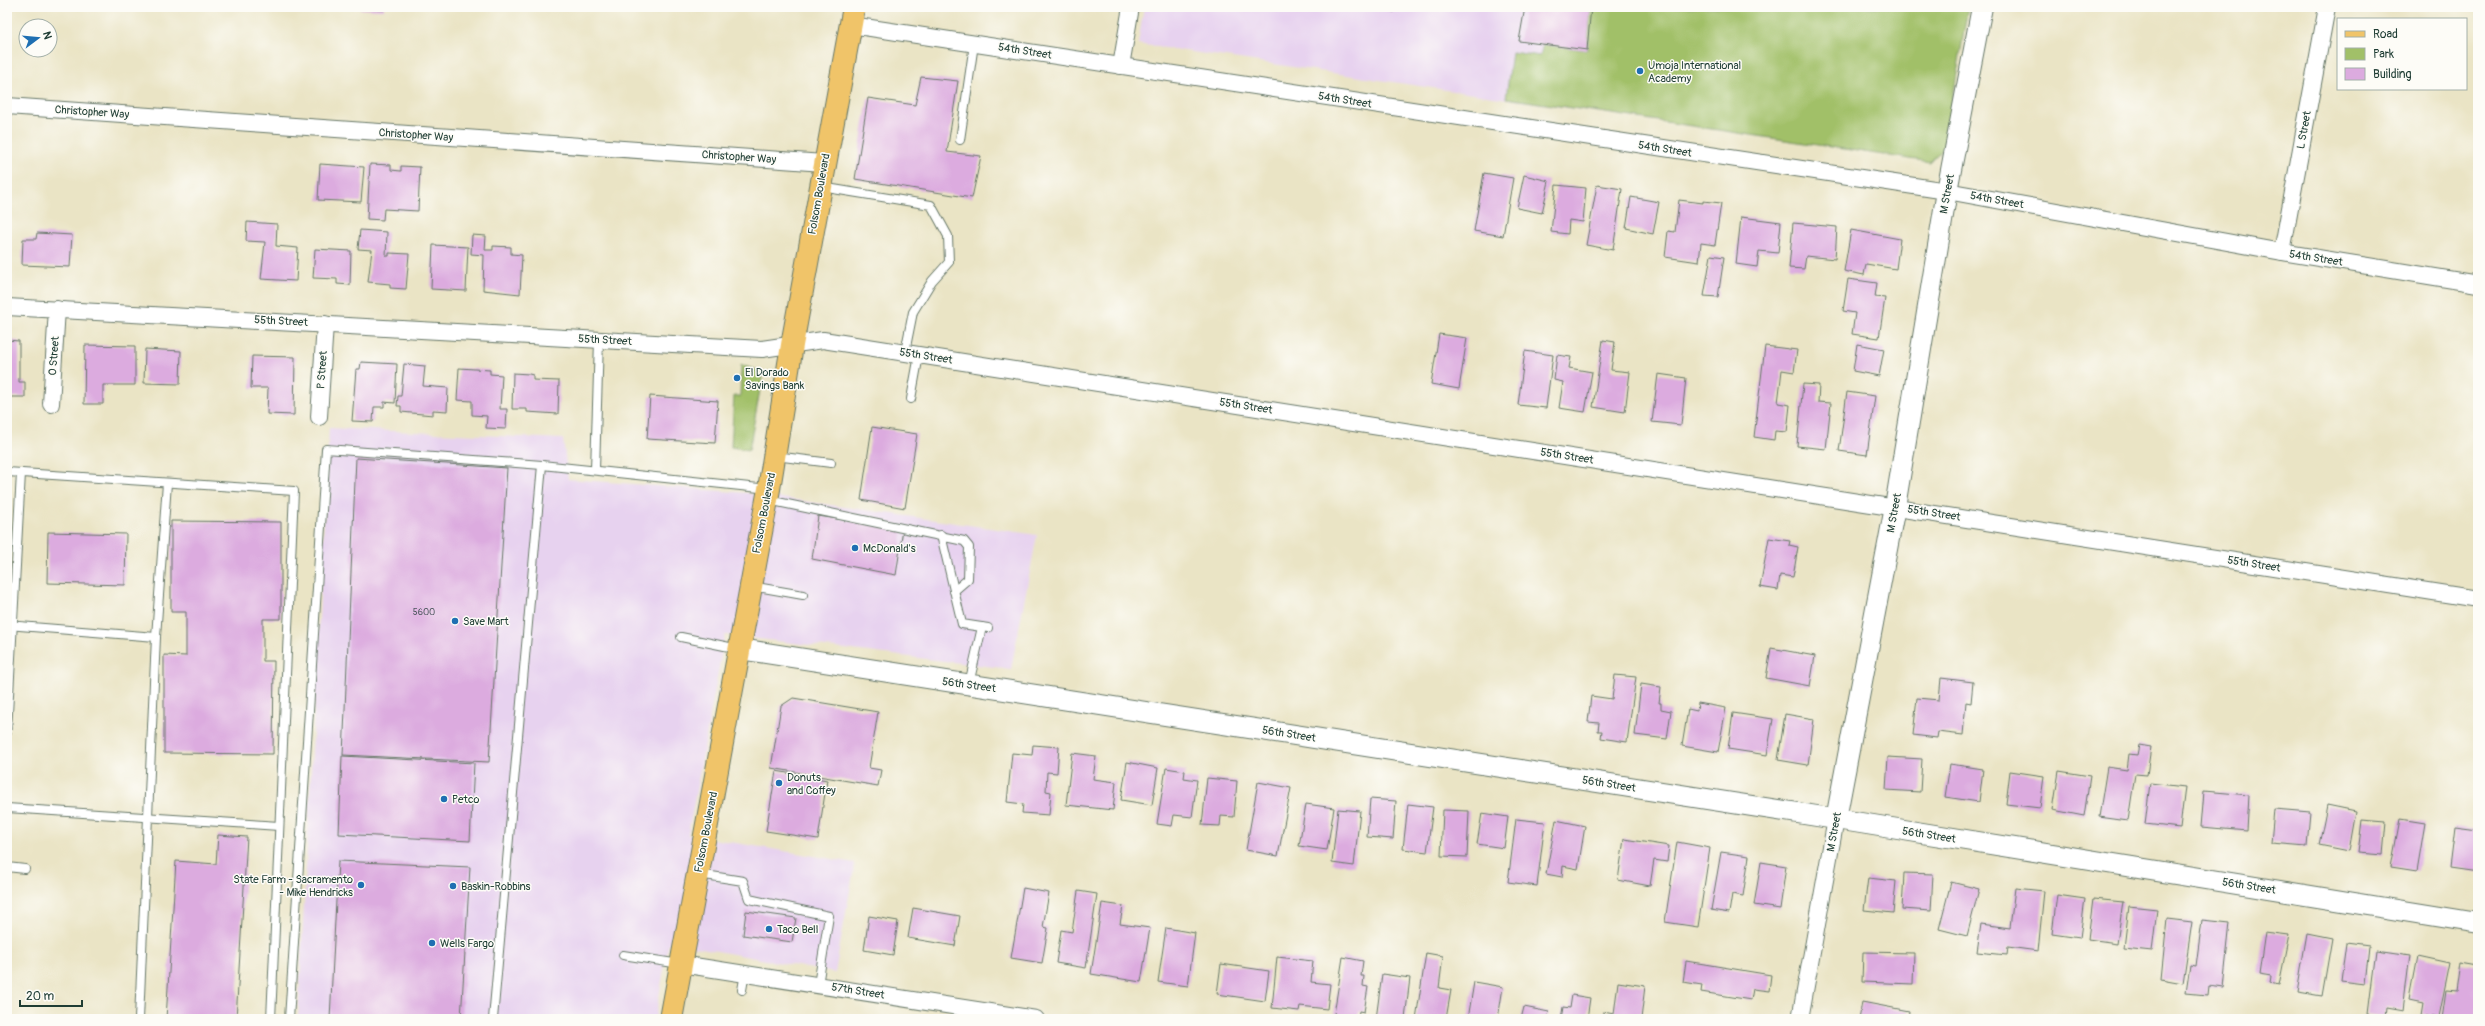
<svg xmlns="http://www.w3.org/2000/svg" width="2485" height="1026" font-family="Pangolin,sans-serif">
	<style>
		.built { fill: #e7d2ef }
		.green { fill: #a1c068; stroke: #607e4e }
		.building { fill: #dcabdf }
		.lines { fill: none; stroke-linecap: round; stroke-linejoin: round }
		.service-casing { stroke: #667767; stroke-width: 10 }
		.minor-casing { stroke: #667767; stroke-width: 18 }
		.tertiary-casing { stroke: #667767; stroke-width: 22 }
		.primary-casing { stroke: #667767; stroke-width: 24 }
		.service { stroke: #fff; stroke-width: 8 }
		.minor { stroke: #fff; stroke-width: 16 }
		.tertiary { stroke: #fff; stroke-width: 20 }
		.primary { stroke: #f0c469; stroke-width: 22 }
		.poi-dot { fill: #1f6fb2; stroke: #fdfcf7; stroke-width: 1.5 }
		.labels { text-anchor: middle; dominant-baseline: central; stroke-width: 3; stroke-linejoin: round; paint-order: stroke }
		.number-label { font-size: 9px; fill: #4e585f }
		.street-label { font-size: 11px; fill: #1f3d34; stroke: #fdfcf7 }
		.poi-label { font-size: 11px; fill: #1f3d34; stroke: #fdfcf7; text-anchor: start }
	</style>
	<rect width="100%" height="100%" fill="#fdfcf7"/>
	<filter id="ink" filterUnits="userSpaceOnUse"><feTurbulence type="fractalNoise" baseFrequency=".025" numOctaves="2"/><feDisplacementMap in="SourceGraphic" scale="8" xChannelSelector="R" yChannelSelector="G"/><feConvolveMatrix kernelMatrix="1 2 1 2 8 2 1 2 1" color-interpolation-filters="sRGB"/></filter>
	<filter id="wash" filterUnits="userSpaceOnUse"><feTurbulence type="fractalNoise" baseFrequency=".012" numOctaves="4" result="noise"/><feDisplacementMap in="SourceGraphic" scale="16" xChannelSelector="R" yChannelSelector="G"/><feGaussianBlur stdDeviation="0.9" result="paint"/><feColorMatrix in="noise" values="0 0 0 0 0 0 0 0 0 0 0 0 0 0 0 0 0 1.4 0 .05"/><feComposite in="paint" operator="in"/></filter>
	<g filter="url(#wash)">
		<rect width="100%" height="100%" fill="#eae4c5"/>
		<!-- built -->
		<g class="built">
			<polygon points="1144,7 1968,7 1945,146 1930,162 1138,44"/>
			<polygon points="329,428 563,439 568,479 748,493 1037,535 1011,669 725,635 688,835 855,863 835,973 669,942 655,1019 298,1019"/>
		</g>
		<!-- green -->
		<g class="green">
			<polygon points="1591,7 1968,7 1945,146 1930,162 1506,98 1512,52 1540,56 1543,44 1587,50"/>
			<polygon points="741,365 757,370 762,379 749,450 731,447 734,396 740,396"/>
		</g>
		<g id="blocks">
			<!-- building -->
			<g class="building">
				<polygon points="360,7 384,7 384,10 360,9"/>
				<polygon points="1374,7 1395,7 1394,12"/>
				<polygon points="1525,7 1591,7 1587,50 1519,41"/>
				<polygon points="921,77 958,81 947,152 981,156 972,198 855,179 868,98 915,105"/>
				<polygon points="320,164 364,167 361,202 318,200"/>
				<polygon points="370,164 391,165 391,170 401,171 401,166 420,167 418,211 384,209 383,220 367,219"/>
				<polygon points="1484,173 1513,178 1503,236 1474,231"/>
				<polygon points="1524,175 1549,181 1542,213 1517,208"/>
				<polygon points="1556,185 1586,188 1583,222 1569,220 1568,234 1551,232"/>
				<polygon points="1597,185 1622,189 1613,250 1586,245"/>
				<polygon points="1631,197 1659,202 1653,234 1626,228"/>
				<polygon points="1679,200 1703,203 1703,201 1721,203 1715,245 1701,243 1699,262 1665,257 1668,231 1675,232"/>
				<polygon points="1741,217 1781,222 1778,253 1759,251 1757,267 1736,264"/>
				<polygon points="247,222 277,224 276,246 298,248 296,281 261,279 265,242 246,241"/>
				<polygon points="1793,223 1837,227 1835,259 1806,256 1804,269 1789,268"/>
				<polygon points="360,230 387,232 386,256 389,256 389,253 409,254 406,289 390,288 390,284 368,282 372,250 358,249"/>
				<polygon points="1851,230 1900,239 1896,269 1866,264 1864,275 1844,271"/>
				<polygon points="37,233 72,235 70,267 22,265 23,239 36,239"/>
				<polygon points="472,235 486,236 485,250 493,250 493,246 511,247 511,254 522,255 520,294 483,290 484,255 471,254"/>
				<polygon points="433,245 468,247 466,291 431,289"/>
				<polygon points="315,249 351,251 350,285 337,284 337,279 313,278"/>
				<polygon points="1711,255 1724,257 1718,297 1704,296"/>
				<polygon points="1848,279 1877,283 1875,297 1885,298 1879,338 1852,334 1855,313 1843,311"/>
				<polygon points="1439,334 1467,338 1459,389 1431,384"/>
				<polygon points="7,340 19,341 19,382 25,382 25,397 7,397"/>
				<polygon points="1603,340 1615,342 1611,370 1630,372 1625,412 1593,407"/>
				<polygon points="1857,344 1884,349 1879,376 1853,371"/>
				<polygon points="85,345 135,346 135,385 103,385 103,404 84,404"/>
				<polygon points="1765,346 1797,350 1794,372 1782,370 1778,403 1790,405 1787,432 1775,431 1774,440 1754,437"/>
				<polygon points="145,349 181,351 180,384 144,383"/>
				<polygon points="1525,351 1553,355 1546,408 1518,405"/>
				<polygon points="1557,355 1571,357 1569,368 1592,372 1585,412 1559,408 1563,382 1554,380"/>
				<polygon points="252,356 295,357 294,415 267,414 268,388 251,388"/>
				<polygon points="361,362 397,364 395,403 384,402 384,407 374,407 373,422 352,421 356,369 360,369"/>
				<polygon points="404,364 425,366 423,386 448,388 447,411 433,410 433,415 401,412 401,406 397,406 398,396 401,396"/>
				<polygon points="459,368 490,370 490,374 502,375 500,409 507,409 506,429 486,428 487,416 472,415 472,401 457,400"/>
				<polygon points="513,373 529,374 533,375 533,380 559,381 558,414 527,412 527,409 512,409"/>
				<polygon points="1658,374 1686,378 1681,425 1652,422"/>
				<polygon points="1803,384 1819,385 1818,402 1831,403 1826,449 1797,446"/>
				<polygon points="1847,392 1875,396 1867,455 1839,451"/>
				<polygon points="650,396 718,401 715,443 647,439"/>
				<polygon points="872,427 917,434 905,508 861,500"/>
				<polygon points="356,458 507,468 489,762 343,755"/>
				<polygon points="818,516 903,529 896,575 812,559"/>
				<polygon points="171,521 281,522 281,619 263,619 263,661 274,661 273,754 164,753 164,655 186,656 186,612 171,612"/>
				<polygon points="48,532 126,534 125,585 47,583"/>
				<polygon points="1769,538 1790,541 1789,545 1798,547 1793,577 1780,575 1778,590 1760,587"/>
				<polygon points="1771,648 1815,656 1810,686 1766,678"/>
				<polygon points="1615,675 1636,677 1627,742 1601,738 1602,731 1598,731 1599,723 1588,722 1591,696 1612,699"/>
				<polygon points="1941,678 1973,682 1971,703 1966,702 1963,735 1938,732 1937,738 1913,735 1917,698 1939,700"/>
				<polygon points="1641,684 1661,687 1659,703 1661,703 1661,709 1671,711 1667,739 1635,735"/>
				<polygon points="793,698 878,712 869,768 881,770 878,786 771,768 781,706"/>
				<polygon points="1698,703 1726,708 1718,752 1682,746 1688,709 1697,711"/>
				<polygon points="1733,713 1773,719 1767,755 1728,749"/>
				<polygon points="1785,714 1814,719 1808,765 1778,760"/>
				<polygon points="1033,745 1059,747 1057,773 1047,772 1046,791 1051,792 1049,815 1022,813 1023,804 1007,802 1012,753 1032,755"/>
				<polygon points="2139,745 2151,747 2147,775 2135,774 2128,821 2099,817 2107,767 2127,770 2129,754 2137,755"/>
				<polygon points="1072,753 1096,756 1093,779 1116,782 1113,810 1066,805"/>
				<polygon points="342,756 474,763 470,841 339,834"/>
				<polygon points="1888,757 1922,759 1920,792 1886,790"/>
				<polygon points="1127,762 1158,768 1152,805 1121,800"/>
				<polygon points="1950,764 1983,769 1979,802 1945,797"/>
				<polygon points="1166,768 1185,771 1184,778 1197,780 1192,817 1174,815 1172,826 1157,824"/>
				<polygon points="776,771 827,780 818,839 766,831"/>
				<polygon points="2010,771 2044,776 2040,808 2006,804"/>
				<polygon points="2059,771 2090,776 2084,816 2053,810"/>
				<polygon points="1207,778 1237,781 1234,817 1221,816 1220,826 1202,825"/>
				<polygon points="1258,782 1291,788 1278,856 1246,850"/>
				<polygon points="2150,783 2185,787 2180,828 2145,824"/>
				<polygon points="2204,791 2249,795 2247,831 2201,827"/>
				<polygon points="1370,799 1396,801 1393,839 1367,837"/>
				<polygon points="1306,804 1334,808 1327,850 1299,846"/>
				<polygon points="1408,804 1433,807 1427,852 1403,849"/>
				<polygon points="2327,805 2356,811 2349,851 2319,845"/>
				<polygon points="1338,809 1360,811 1354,866 1332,863"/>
				<polygon points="2274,809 2310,812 2307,846 2271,843"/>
				<polygon points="1443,810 1469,811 1467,857 1441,856"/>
				<polygon points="1482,813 1508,817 1504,848 1477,844"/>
				<polygon points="1516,819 1545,822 1537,886 1508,882"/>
				<polygon points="2400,819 2425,823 2417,871 2391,867"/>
				<polygon points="1556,820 1585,826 1578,869 1563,866 1562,877 1546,874"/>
				<polygon points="2362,820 2386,822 2383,855 2358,853"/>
				<polygon points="2455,827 2478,830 2478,871 2450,867"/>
				<polygon points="218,835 247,837 236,1019 166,1019 176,861 216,864"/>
				<polygon points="1624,839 1669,846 1667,862 1654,860 1650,886 1618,880"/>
				<polygon points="1677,842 1710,848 1698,927 1665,922"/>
				<polygon points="1721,852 1749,856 1743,896 1732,894 1729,913 1711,910"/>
				<polygon points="338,861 470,867 461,1019 330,1019"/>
				<polygon points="1761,862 1786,866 1780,909 1754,905"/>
				<polygon points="1904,873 1933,874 1931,911 1902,909"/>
				<polygon points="1868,878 1896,881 1893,913 1864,910"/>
				<polygon points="1951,882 1979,889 1967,936 1939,929"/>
				<polygon points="1023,888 1049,893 1043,927 1048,928 1042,963 1011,958"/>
				<polygon points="2015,888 2044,891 2038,951 2008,947 2007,955 1977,952 1981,924 2010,928"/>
				<polygon points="1078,891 1097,894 1086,968 1056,963 1061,930 1072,932"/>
				<polygon points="2057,895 2085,899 2080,938 2052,934"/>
				<polygon points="2093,899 2123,902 2117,943 2088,939"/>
				<polygon points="1102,903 1123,906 1120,924 1150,928 1141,982 1091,974"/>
				<polygon points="2129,906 2157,909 2152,951 2124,948"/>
				<polygon points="913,908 960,916 955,946 908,938"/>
				<polygon points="746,911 796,918 792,942 743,935"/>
				<polygon points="869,916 898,921 893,955 864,950"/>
				<polygon points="2167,919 2192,922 2183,983 2161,979"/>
				<polygon points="2202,920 2230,923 2223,988 2208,986 2207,995 2186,993 2190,965 2196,966"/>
				<polygon points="1166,928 1195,933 1188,986 1158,982"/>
				<polygon points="2265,932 2289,935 2279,985 2270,983 2271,976 2259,974"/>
				<polygon points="2307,933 2332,938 2322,996 2297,992"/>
				<polygon points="2346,943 2369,946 2365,984 2341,981"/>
				<polygon points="2376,950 2410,955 2403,1010 2386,1007 2385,1017 2368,1014"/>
				<polygon points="1863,952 1914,953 1913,984 1862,982"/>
				<polygon points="1426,953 1443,956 1439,988 1451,990 1446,1019 1416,1019"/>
				<polygon points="2418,956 2450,963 2439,1017 2422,1014 2424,1002 2410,999"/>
				<polygon points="1277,957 1313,961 1311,982 1330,984 1327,1009 1300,1006 1299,1011 1272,1008"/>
				<polygon points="1343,957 1363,961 1361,976 1364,976 1363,986 1368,987 1364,1012 1359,1011 1358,1018 1334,1014"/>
				<polygon points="1686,961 1771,975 1769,991 1753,989 1751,1000 1701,992 1702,985 1683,982"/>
				<polygon points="2461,963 2478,966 2476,1019 2442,1019 2446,991 2457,992"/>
				<polygon points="1221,964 1269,971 1265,1001 1217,994"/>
				<polygon points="1382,974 1410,978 1405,1019 1376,1019"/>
				<polygon points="1474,982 1503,987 1498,1019 1468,1019"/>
				<polygon points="1618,982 1645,986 1641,1019 1602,1019 1603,1012 1614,1014"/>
				<polygon points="1572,995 1590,998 1587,1019 1561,1019 1563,1007 1570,1008"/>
				<polygon points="1862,1002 1909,1011 1908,1019 1859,1019"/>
				<polygon points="1524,1007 1549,1012 1547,1019 1521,1019"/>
			</g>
		</g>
	</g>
	<g filter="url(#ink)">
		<use href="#blocks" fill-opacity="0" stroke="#667767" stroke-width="1"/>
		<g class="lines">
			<!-- service casing -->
			<g class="service-casing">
				<g id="service">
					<polyline points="960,140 974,44"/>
					<polyline points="821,187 931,205 948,236 949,262 932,281 913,312 905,352"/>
					<polyline points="911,399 919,355"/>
					<polyline points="775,456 831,463"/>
					<polyline points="595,470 599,340"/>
					<polyline points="7,472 294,491 271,1019"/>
					<polyline points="768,500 964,541 969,547 968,579 954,591"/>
					<polyline points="941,535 962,624 988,628"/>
					<polyline points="751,586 803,595"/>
					<polyline points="7,625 156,637 139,1019"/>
					<polyline points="156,637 167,483"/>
					<polyline points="681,637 739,649"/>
					<polyline points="969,684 982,627"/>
					<polyline points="7,732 21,473"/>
					<polyline points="7,808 279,826"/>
					<polyline points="7,867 25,869"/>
					<polyline points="699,874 743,881 749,899 829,916 818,985"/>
					<polyline points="623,955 680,964"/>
					<polyline points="742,990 745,973"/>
					<polyline points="289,1019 326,449 542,465 769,489"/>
					<polyline points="493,1019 542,465"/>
				</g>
			</g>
			<!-- minor casing -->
			<g class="minor-casing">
				<g id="minor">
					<polyline points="851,25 1947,191 2282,252 2478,284"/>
					<polyline points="1121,66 1131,7"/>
					<polyline points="7,106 824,163"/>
					<polyline points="2282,252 2327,7"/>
					<polyline points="7,307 762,349 823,340 2478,599"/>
					<polyline points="51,404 57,309"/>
					<polyline points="319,417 325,324"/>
					<polyline points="681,964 1036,1019"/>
					<polyline points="1800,1019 1836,819"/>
				</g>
			</g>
			<!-- tertiary casing -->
			<g class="tertiary-casing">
				<g id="tertiary">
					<polyline points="740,649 1836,819 2478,923"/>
					<polyline points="1836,819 1895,507 1947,191 1982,7"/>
				</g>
			</g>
			<!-- primary casing -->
			<g class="primary-casing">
				<polyline id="primary" points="671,1019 769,489 792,345 854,7"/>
			</g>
			<!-- service -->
			<use href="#service" class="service"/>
			<!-- minor -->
			<use href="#minor" class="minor"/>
			<!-- tertiary -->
			<use href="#tertiary" class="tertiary"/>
			<!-- primary -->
			<use href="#primary" class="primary"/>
		</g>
	</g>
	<!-- markers -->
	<g class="poi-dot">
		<circle cx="1640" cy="71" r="4"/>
		<circle cx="737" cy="378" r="4"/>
		<circle cx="855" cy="548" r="4"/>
		<circle cx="455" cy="621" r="4"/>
		<circle cx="779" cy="783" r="4"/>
		<circle cx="444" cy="799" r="4"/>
		<circle cx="361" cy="885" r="4"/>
		<circle cx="453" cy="886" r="4"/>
		<circle cx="769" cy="929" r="4"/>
		<circle cx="432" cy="943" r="4"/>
	</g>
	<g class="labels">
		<!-- number labels -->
		<g class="number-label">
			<text x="424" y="612">5600</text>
		</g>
		<!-- street labels -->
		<g class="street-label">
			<text transform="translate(1025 51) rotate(9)">54th Street</text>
			<text transform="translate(1345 100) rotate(9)">54th Street</text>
			<text transform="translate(92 112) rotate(4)">Christopher Way</text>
			<text transform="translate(2304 130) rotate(-80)">L Street</text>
			<text transform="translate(416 135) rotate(4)">Christopher Way</text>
			<text transform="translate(1665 149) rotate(9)">54th Street</text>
			<text transform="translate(739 157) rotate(4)">Christopher Way</text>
			<text transform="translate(819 194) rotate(-80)">Folsom Boulevard</text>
			<text transform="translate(1947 194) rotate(-80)">M Street</text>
			<text transform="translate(1997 200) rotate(10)">54th Street</text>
			<text transform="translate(2316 258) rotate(9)">54th Street</text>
			<text transform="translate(281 321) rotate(3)">55th Street</text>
			<text transform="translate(605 340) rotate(3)">55th Street</text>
			<text transform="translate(54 356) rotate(-86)">O Street</text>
			<text transform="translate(926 356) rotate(9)">55th Street</text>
			<text transform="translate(322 370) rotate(-86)">P Street</text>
			<text transform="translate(1246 406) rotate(9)">55th Street</text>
			<text transform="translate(1567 456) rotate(9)">55th Street</text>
			<text transform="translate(764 513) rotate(-79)">Folsom Boulevard</text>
			<text transform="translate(1894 513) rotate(-80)">M Street</text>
			<text transform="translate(1934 513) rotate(9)">55th Street</text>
			<text transform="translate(2254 564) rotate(9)">55th Street</text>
			<text transform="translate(969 685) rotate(8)">56th Street</text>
			<text transform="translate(1289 734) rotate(9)">56th Street</text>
			<text transform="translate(1609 784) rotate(9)">56th Street</text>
			<text transform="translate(706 832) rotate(-79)">Folsom Boulevard</text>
			<text transform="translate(1834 832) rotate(-80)">M Street</text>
			<text transform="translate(1929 835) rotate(9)">56th Street</text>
			<text transform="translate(2249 886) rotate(9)">56th Street</text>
			<text transform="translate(858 991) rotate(9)">57th Street</text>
		</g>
		<!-- poi labels -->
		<g class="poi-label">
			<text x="1648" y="65">Umoja International<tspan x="1648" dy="13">Academy</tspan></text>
			<text x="745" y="372">El Dorado<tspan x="745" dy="13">Savings Bank</tspan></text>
			<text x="863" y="548">McDonald's</text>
			<text x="463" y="621">Save Mart</text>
			<text x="787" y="777">Donuts<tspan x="787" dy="13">and Coffey</tspan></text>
			<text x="452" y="799">Petco</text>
			<text x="353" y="879" text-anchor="end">State Farm - Sacramento<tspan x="353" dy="13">- Mike Hendricks</tspan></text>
			<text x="461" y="886">Baskin-Robbins</text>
			<text x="777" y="929">Taco Bell</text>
			<text x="440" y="943">Wells Fargo</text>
		</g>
	</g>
	<!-- margin -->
	<rect width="2485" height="1026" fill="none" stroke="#fdfcf7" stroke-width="24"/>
	<!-- legend -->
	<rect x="2337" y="18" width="130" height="72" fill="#fdfcf7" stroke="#a4b0a9"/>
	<rect x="2345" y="31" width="20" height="6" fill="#f0c469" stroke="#a4b0a9"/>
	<text x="2373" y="38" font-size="12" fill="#1f3d34">Road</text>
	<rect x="2345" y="48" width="20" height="12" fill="#a1c068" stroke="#a4b0a9"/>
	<text x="2373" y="58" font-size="12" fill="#1f3d34">Park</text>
	<rect x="2345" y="68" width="20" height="12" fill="#dcabdf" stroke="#a4b0a9"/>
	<text x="2373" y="78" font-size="12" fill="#1f3d34">Building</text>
	<!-- north arrow -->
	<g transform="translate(38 38) rotate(74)"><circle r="19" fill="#fdfcf7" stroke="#a4b0a9"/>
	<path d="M0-3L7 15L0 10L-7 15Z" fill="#1f6fb2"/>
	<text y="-6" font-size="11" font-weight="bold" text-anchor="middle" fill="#1f3d34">N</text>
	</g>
	<!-- scale -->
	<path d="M20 1000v6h62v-6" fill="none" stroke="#1f3d34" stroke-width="2"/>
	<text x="26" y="1000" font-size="12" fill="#1f3d34" stroke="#fdfcf7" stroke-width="3" paint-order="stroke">20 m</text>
</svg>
